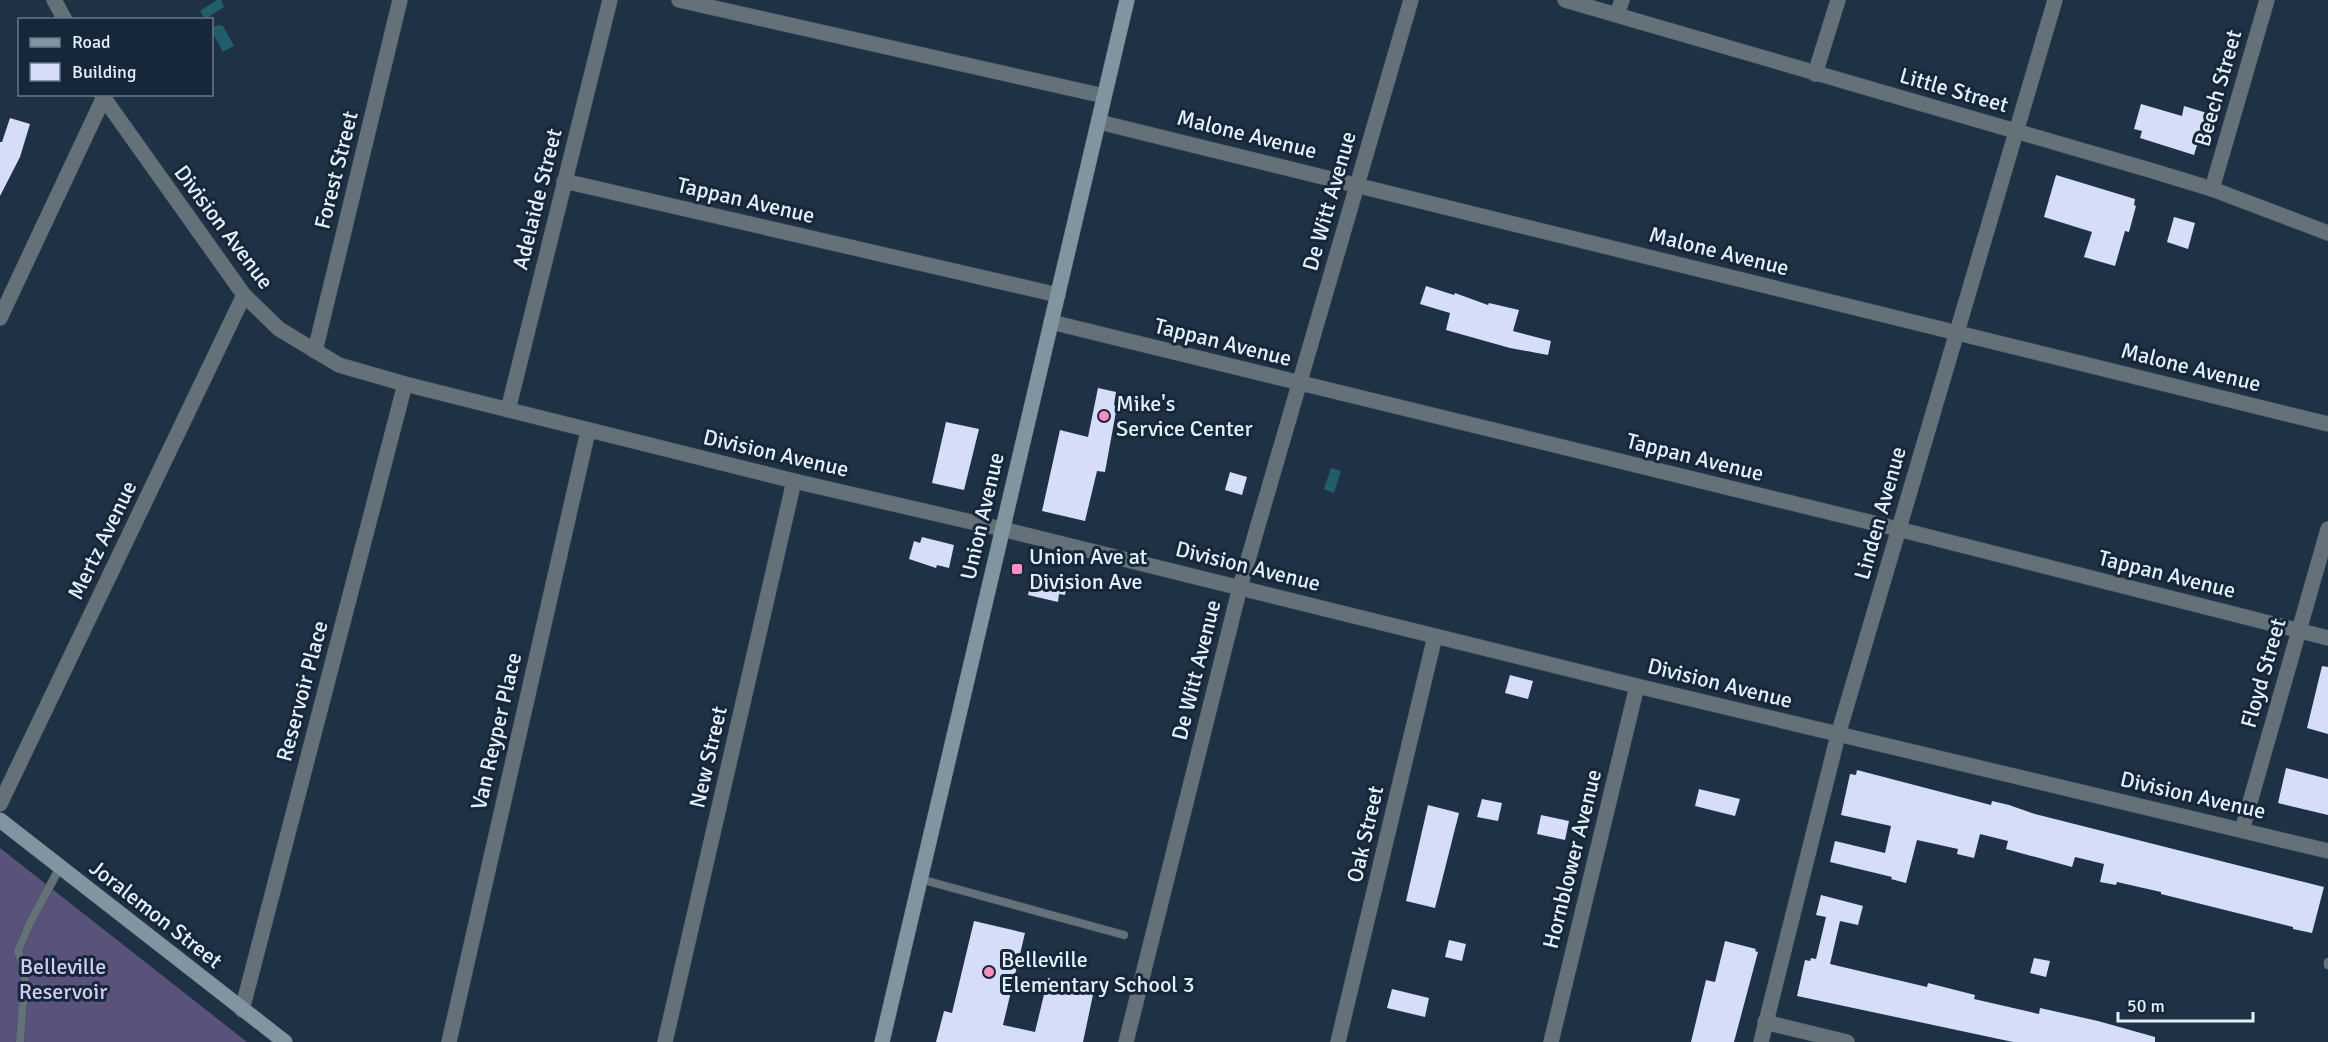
<svg xmlns="http://www.w3.org/2000/svg" width="2328" height="1042" font-family="Signika,sans-serif">
	<style>
		.forest { fill: #59527a }
		.water { fill: #205f69 }
		.building { fill: #d5ddf9 }
		.lines { fill: none; stroke-linecap: round; stroke-linejoin: round }
		.lane-casing { stroke: #3b4c5f; stroke-width: 9 }
		.street-casing { stroke: #3b4c5f; stroke-width: 16 }
		.secondary-casing { stroke: #3b4c5f; stroke-width: 16 }
		.lane { stroke: #647178; stroke-width: 8 }
		.street { stroke: #647178; stroke-width: 15 }
		.secondary { stroke: #8195a0; stroke-width: 15 }
		.poi-dot { fill: #fd8ebf; stroke: #16273a; stroke-width: 2 }
		.labels { text-anchor: middle; dominant-baseline: central; stroke-width: 6; stroke-linejoin: round; paint-order: stroke }
		.street-label { font-size: 22px; fill: #e5f0fd; stroke: #16273a }
		.poi-label { font-size: 22px; fill: #e5f0fd; stroke: #16273a; text-anchor: start }
		.park-label { font-size: 22px; fill: #d2ccf5; stroke: #16273a }
	</style>
	<rect width="100%" height="100%" fill="#1f3145"/>
	<!-- forest -->
	<polygon class="forest" points="0,848 247,1042 0,1042"/>
	<!-- water -->
	<g class="water">
		<polygon points="217,0 221,0 224,7 205,19 200,11"/>
		<polygon points="218,25 223,26 234,46 223,52 212,32 212,28"/>
		<polygon points="1331,468 1341,471 1334,493 1324,489"/>
	</g>
	<!-- building -->
	<g class="building">
		<polygon points="2141,104 2182,116 2184,106 2207,113 2194,155 2140,138 2142,131 2134,129"/>
		<polygon points="10,118 30,124 20,157 0,196 0,142 2,142"/>
		<polygon points="2056,175 2135,199 2134,205 2136,206 2129,232 2125,231 2115,266 2084,257 2092,232 2044,217"/>
		<polygon points="2174,217 2195,223 2188,249 2167,242"/>
		<polygon points="1426,286 1454,295 1455,293 1488,305 1489,303 1519,310 1513,331 1551,341 1548,355 1510,348 1446,330 1450,313 1420,304"/>
		<polygon points="1098,388 1116,392 1114,405 1117,406 1105,472 1097,471 1085,521 1042,511 1060,430 1088,437"/>
		<polygon points="946,422 979,429 964,490 932,483"/>
		<polygon points="1230,472 1247,477 1242,495 1225,490"/>
		<polygon points="922,537 954,545 949,568 937,565 936,568 909,559 914,541 920,543"/>
		<polygon points="1033,572 1068,580 1065,595 1059,594 1058,602 1028,595"/>
		<polygon points="2322,666 2328,667 2328,734 2307,728"/>
		<polygon points="1510,675 1533,681 1528,699 1505,693"/>
		<polygon points="2286,768 2328,779 2328,815 2278,803"/>
		<polygon points="1857,770 1991,805 1992,801 2009,805 2035,814 2324,887 2312,933 2293,929 2293,927 2161,894 2161,892 2117,882 2116,885 2100,882 2104,864 2075,857 2072,867 2006,849 2008,841 1980,834 1974,858 1957,854 1958,849 1917,840 1906,883 1891,879 1892,877 1830,862 1835,841 1885,853 1891,826 1841,815 1850,774 1856,775"/>
		<polygon points="1699,789 1740,799 1735,816 1695,806"/>
		<polygon points="1482,799 1502,803 1498,821 1477,817"/>
		<polygon points="1428,805 1459,813 1435,908 1406,901"/>
		<polygon points="1541,815 1569,821 1565,840 1537,834"/>
		<polygon points="1821,895 1863,906 1858,925 1840,921 1830,964 1927,987 1928,983 1975,995 1974,999 2039,1014 2040,1008 2098,1021 2155,1037 2155,1042 2013,1042 1797,996 1805,960 1810,961 1811,958 1816,959 1826,917 1816,915"/>
		<polygon points="974,921 1025,933 1003,1025 1035,1032 1048,978 1094,990 1083,1042 936,1042 944,1011 952,1013"/>
		<polygon points="1449,940 1466,944 1462,961 1445,957"/>
		<polygon points="1725,941 1756,949 1755,951 1758,952 1734,1042 1691,1042 1706,980 1715,982"/>
		<polygon points="2034,958 2050,961 2046,977 2030,973"/>
		<polygon points="1392,989 1429,998 1425,1017 1387,1008"/>
	</g>
	<g class="lines">
		<!-- lane casing -->
		<g class="lane-casing">
			<g id="lane">
				<polyline points="920,879 1124,935"/>
				<polyline points="2328,962 2328,965"/>
				<polyline points="20,1042 25,973 18,951 30,923 60,867"/>
			</g>
		</g>
		<!-- street casing -->
		<g class="street-casing">
			<g id="street">
				<polyline points="54,0 65,20"/>
				<polyline points="679,0 1104,96"/>
				<polyline points="1565,0 2153,171 2212,189 2328,233"/>
				<polyline points="1617,15 1622,0"/>
				<polyline points="1815,74 1838,0"/>
				<polyline points="101,94 244,295 279,329 339,365 405,384 794,481 1002,529 1637,686 2328,851"/>
				<polyline points="1099,122 2328,424"/>
				<polyline points="564,181 1058,295"/>
				<polyline points="2212,189 2267,0"/>
				<polyline points="0,318 103,99"/>
				<polyline points="1051,322 1898,529 2328,638"/>
				<polyline points="315,351 400,0"/>
				<polyline points="508,410 610,0"/>
				<polyline points="0,804 244,295"/>
				<polyline points="2242,830 2328,529"/>
				<polyline points="242,1010 405,384"/>
				<polyline points="1765,1022 1847,1042"/>
				<polyline points="449,1042 588,431"/>
				<polyline points="665,1042 794,481"/>
				<polyline points="1126,1042 1240,587 1411,0"/>
				<polyline points="1338,1042 1435,636"/>
				<polyline points="1551,1042 1637,686"/>
				<polyline points="1761,1042 1838,735 2055,0"/>
			</g>
		</g>
		<!-- secondary casing -->
		<g class="secondary-casing">
			<g id="secondary">
				<polyline points="0,820 285,1042"/>
				<polyline points="882,1042 1127,0"/>
			</g>
		</g>
		<!-- lane -->
		<use href="#lane" class="lane"/>
		<!-- street -->
		<use href="#street" class="street"/>
		<!-- secondary -->
		<use href="#secondary" class="secondary"/>
	</g>
	<!-- markers -->
	<g class="poi-dot">
		<circle cx="1104" cy="416" r="6"/>
		<rect x="1011" y="563" width="12" height="12" rx="3"/>
		<circle cx="989" cy="972" r="6"/>
	</g>
	<g class="labels">
		<!-- street labels -->
		<g class="street-label">
			<text transform="translate(2218 88) rotate(-74)">Beech Street</text>
			<text transform="translate(1954 90) rotate(16)">Little Street</text>
			<text transform="translate(1247 134) rotate(14)">Malone Avenue</text>
			<text transform="translate(336 170) rotate(-76)">Forest Street</text>
			<text transform="translate(537 199) rotate(-76)">Adelaide Street</text>
			<text transform="translate(746 200) rotate(13)">Tappan Avenue</text>
			<text transform="translate(1329 201) rotate(-74)">De Witt Avenue</text>
			<text transform="translate(224 227) rotate(53)">Division Avenue</text>
			<text transform="translate(1719 251) rotate(14)">Malone Avenue</text>
			<text transform="translate(1223 342) rotate(14)">Tappan Avenue</text>
			<text transform="translate(2191 367) rotate(14)">Malone Avenue</text>
			<text transform="translate(776 453) rotate(13)">Division Avenue</text>
			<text transform="translate(1695 457) rotate(14)">Tappan Avenue</text>
			<text transform="translate(1880 513) rotate(-74)">Linden Avenue</text>
			<text transform="translate(982 516) rotate(-77)">Union Avenue</text>
			<text transform="translate(102 540) rotate(-64)">Mertz Avenue</text>
			<text transform="translate(1248 566) rotate(14)">Division Avenue</text>
			<text transform="translate(2167 574) rotate(14)">Tappan Avenue</text>
			<text transform="translate(1196 670) rotate(-76)">De Witt Avenue</text>
			<text transform="translate(2263 673) rotate(-74)">Floyd Street</text>
			<text transform="translate(1720 683) rotate(14)">Division Avenue</text>
			<text transform="translate(302 691) rotate(-75)">Reservoir Place</text>
			<text transform="translate(496 731) rotate(-77)">Van Reyper Place</text>
			<text transform="translate(708 757) rotate(-77)">New Street</text>
			<text transform="translate(2193 795) rotate(13)">Division Avenue</text>
			<text transform="translate(1365 834) rotate(-77)">Oak Street</text>
			<text transform="translate(1572 859) rotate(-76)">Hornblower Avenue</text>
			<text transform="translate(156 914) rotate(38)">Joralemon Street</text>
		</g>
		<!-- poi labels -->
		<g class="poi-label">
			<text x="1116" y="403">Mike's<tspan x="1116" dy="25">Service Center</tspan></text>
			<text x="1029" y="556">Union Ave at<tspan x="1029" dy="25">Division Ave</tspan></text>
			<text x="1001" y="959">Belleville<tspan x="1001" dy="25">Elementary School 3</tspan></text>
		</g>
		<!-- park labels -->
		<g class="park-label">
			<text x="63" y="966">Belleville<tspan x="63" dy="25">Reservoir</tspan></text>
		</g>
	</g>
	<!-- legend -->
	<rect x="18" y="18" width="195" height="78" fill="#16273a" stroke="#697788" stroke-width="1.5"/>
	<rect x="30" y="38" width="30" height="9" fill="#8195a0" stroke="#697788" stroke-width="1.5"/>
	<text x="72" y="48" font-size="18" fill="#e5f0fd">Road</text>
	<rect x="30" y="63" width="30" height="18" fill="#d5ddf9" stroke="#697788" stroke-width="1.5"/>
	<text x="72" y="78" font-size="18" fill="#e5f0fd">Building</text>
	<!-- scale -->
	<path d="M2118 1012v9h135v-9" fill="none" stroke="#e5f0fd" stroke-width="3"/>
	<text x="2127" y="1012" font-size="18" fill="#e5f0fd" stroke="#16273a" stroke-width="4.5" paint-order="stroke">50 m</text>
</svg>
